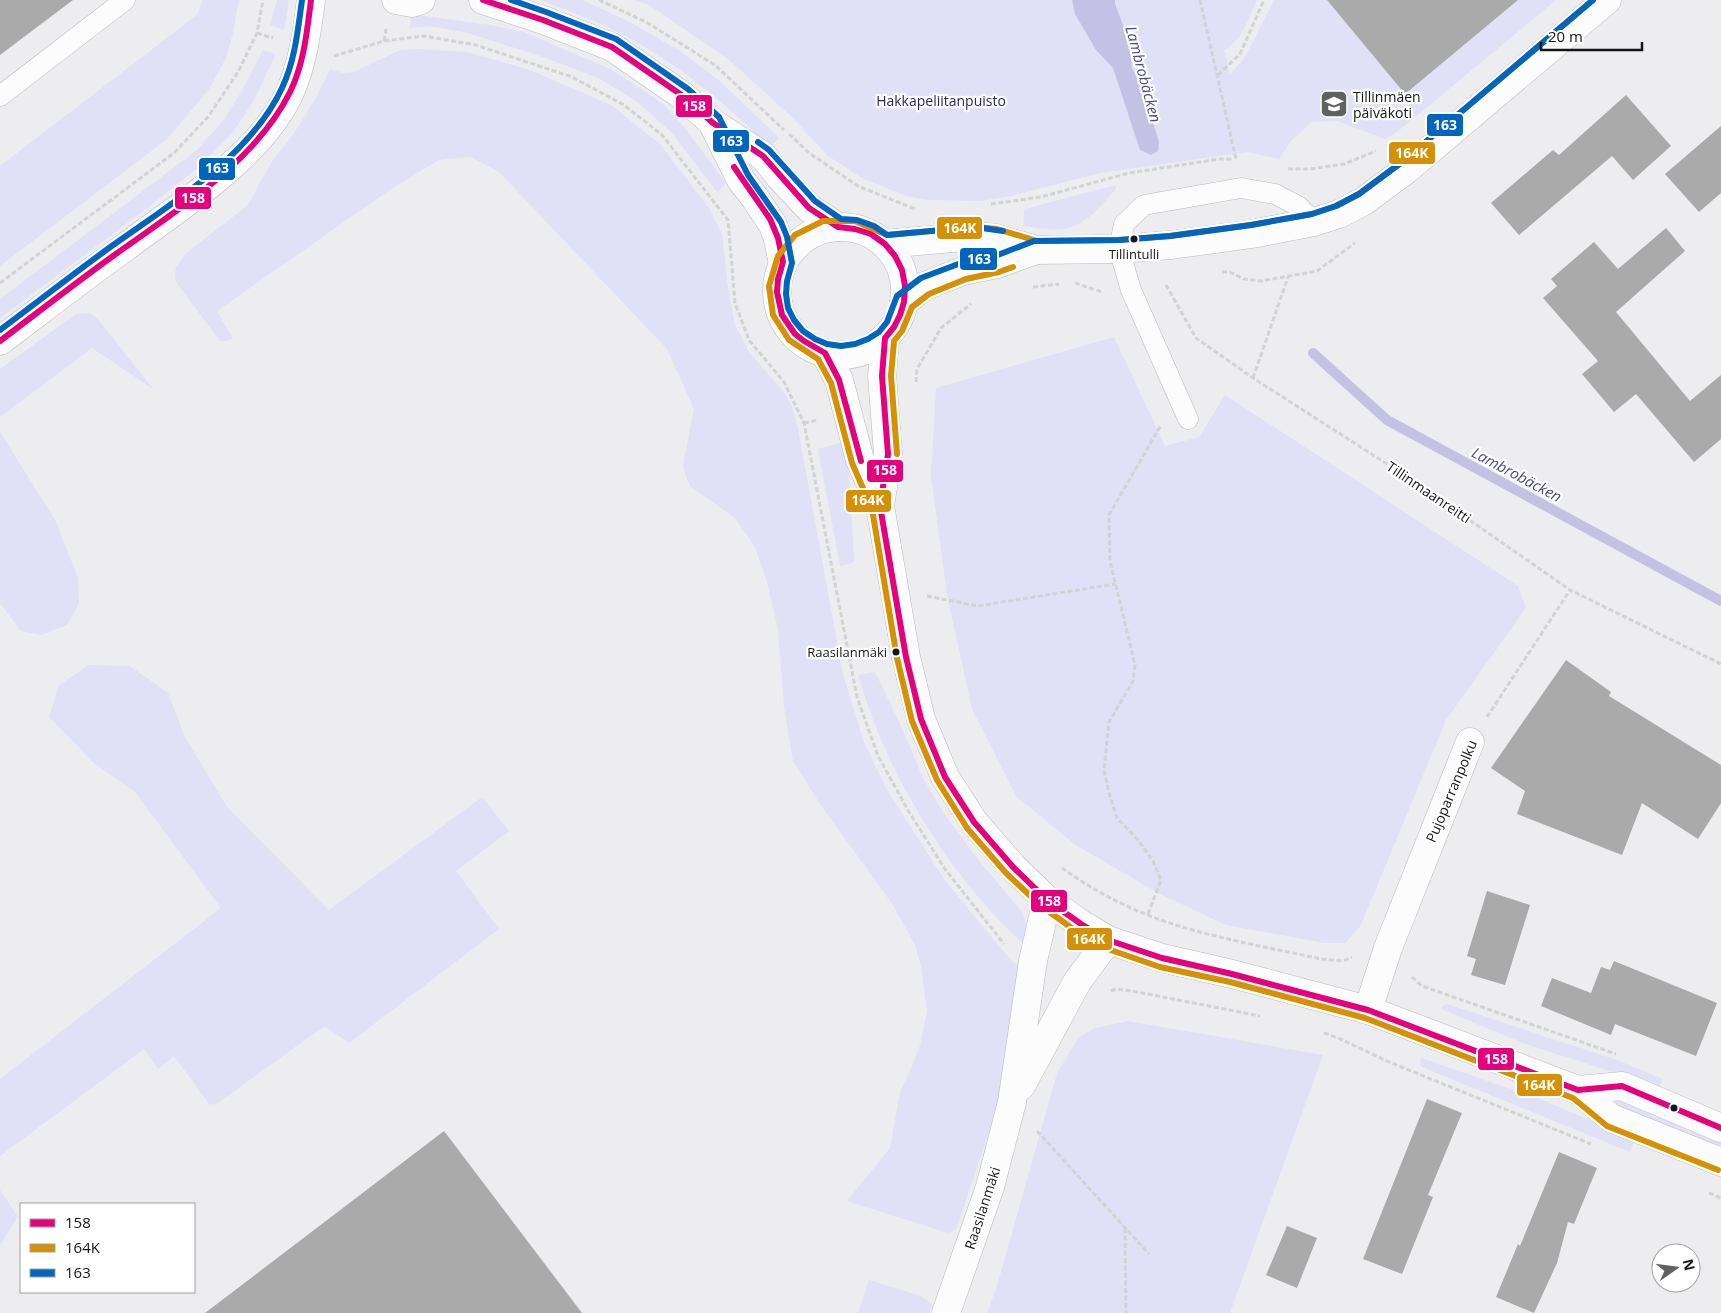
<svg xmlns="http://www.w3.org/2000/svg" width="1721" height="1313" font-family="'Open Sans',sans-serif">
	<style>
		.green { fill: #e0e0f7 }
		.water { fill: #c4c2e4 }
		.lines { fill: none; stroke-linecap: round; stroke-linejoin: round }
		.stream { stroke: #c4c2e4; stroke-width: 10 }
		.building { fill: #aaaaab }
		.lane-casing { stroke: #b9b9bb; stroke-width: 21 }
		.street-casing { stroke: #b9b9bb; stroke-width: 29 }
		.secondary-casing { stroke: #b9b9bb; stroke-width: 29 }
		.path { stroke: #d3d3d3; stroke-width: 3; stroke-dasharray: 5 2.5; stroke-linecap: butt }
		.lane { stroke: #fcfcfd; stroke-width: 20 }
		.street { stroke: #fcfcfd; stroke-width: 28 }
		.secondary { stroke: #fcfcfd; stroke-width: 28 }
		.bus-1-casing { stroke: #fff; stroke-width: 10 }
		.bus-2-casing { stroke: #fff; stroke-width: 10 }
		.bus-3-casing { stroke: #fff; stroke-width: 10 }
		.bus-1 { stroke: #e5007d; stroke-width: 6 }
		.bus-2 { stroke: #d59003; stroke-width: 6 }
		.bus-3 { stroke: #0065bd; stroke-width: 6 }
		.bus-dot { fill: #151516; stroke: #fff; stroke-width: 2 }
		.labels { text-anchor: middle; dominant-baseline: central; stroke-width: 4.5; stroke-linejoin: round; paint-order: stroke }
		.bus-label { font-size: 13px; fill: #151516; stroke: #fff }
		.poi-label { font-size: 14px; fill: #151516; stroke: #fff; text-anchor: start }
		.park-label { font-size: 14px; fill: #2e255d; stroke: #fff }
		.street-label { font-size: 14px; fill: #151516; stroke: #fff }
		.water-label { font-size: 15px; font-style: italic; fill: #4e4783; stroke: #fff }
		.line-badge { stroke: #fff; stroke-width: 2 }
		.badge-label { font-size: 14px; text-anchor: middle; font-weight: bold; fill: #fff }
	</style>
	<rect width="100%" height="100%" fill="#ededef"/>
	<!-- green -->
	<g class="green">
		<polygon points="203,0 239,0 233,33 226,58 209,89 167,139 0,266 0,166 197,15"/>
		<polygon points="277,0 289,0 284,30 270,25"/>
		<path d="M 540,0 L 582,0 L 628,21 L 680,51 L 721,82 L 779,138 L 770,148 C 726,103 678,64 622,34 C 596,20 567,11 540,0 Z"/>
		<path d="M 634,0 L 1257,0 C 1249,18 1242,41 1224,50 L 1230,74 L 1244,59 L 1274,0 L 1327,0 L 1405,94 L 1518,0 L 1556,0 L 1397,132 L 1385,139 L 1337,121 L 1312,122 L 1291,141 L 1279,159 L 1247,152 L 1100,173 L 1011,196 L 980,201 L 929,200 L 906,196 L 862,178 L 828,156 L 791,116 L 727,58 L 649,5 Z"/>
		<polygon points="411,14 490,25 524,32 610,69 646,92 663,104 684,127 726,183 717,192 672,133 636,101 600,79 549,59 468,33 428,26 410,28"/>
		<polygon points="418,49 467,52 530,70 611,105 660,144 709,208 722,234 728,288 735,325 749,352 784,392 792,407 798,429 843,674 864,742 887,790 944,879 1002,950 1014,963 1026,969 1014,1045 986,1141 957,1227 953,1231 948,1233 847,1201 890,1148 900,1092 911,1069 920,1045 927,1011 921,966 915,945 893,905 820,804 793,761 784,707 778,629 767,582 755,547 735,518 691,487 686,477 683,465 694,409 667,349 499,172 471,157 439,160 391,189 217,311 233,339 226,341 220,341 176,282 175,274 176,267 186,253 247,206 274,158 293,135 314,101 330,69 343,73 354,72 400,50"/>
		<polygon points="263,50 276,54 253,102 233,132 200,166 150,206 0,318 0,299 197,150 223,121 243,89"/>
		<path d="M 1116,185 L 1116,189 C 1101,205 1086,226 1063,229 C 1050,231 1036,228 1023,226 L 1024,209 Z"/>
		<polygon points="89,313 97,318 153,389 92,348 0,417 0,369 76,314"/>
		<polygon points="1114,337 1165,446 1199,437 1225,395 1518,586 1526,608 1446,720 1360,927 1345,943 1324,943 1226,925 1160,894 1074,844 1016,796 972,709 947,595 931,476 936,388"/>
		<polygon points="0,432 55,520 78,578 79,603 67,625 41,635 21,631 0,603"/>
		<polygon points="844,442 849,475 854,563 840,566 818,449"/>
		<polygon points="89,665 130,666 168,693 185,737 227,807 329,910 482,797 509,831 456,871 499,929 349,1043 326,1027 320,1029 218,1103 210,1105 174,1056 158,1069 144,1049 0,1156 0,1079 221,908 135,792 94,763 49,717 59,685"/>
		<path d="M 875,672 L 902,728 L 923,778 L 945,815 L 979,861 L 1022,912 L 1028,931 L 1027,947 C 949,877 887,775 858,675 Z"/>
		<polygon points="1447,1004 1617,1060 1663,1079 1658,1090 1610,1071 1525,1044 1441,1009 1443,1005"/>
		<polygon points="1128,1021 1323,1055 1230,1313 987,1313 997,1286 1057,1073 1079,1037 1095,1028"/>
		<polygon points="1421,1058 1540,1099 1635,1139 1630,1152 1422,1067 1420,1064"/>
		<polygon points="1618,1097 1721,1141 1721,1151 1614,1106"/>
		<polygon points="0,1190 18,1217 0,1245"/>
		<polygon points="869,1280 921,1296 932,1304 929,1313 858,1313"/>
	</g>
	<!-- water -->
	<polygon class="water" points="1072,0 1115,0 1115,4 1130,43 1132,68 1142,86 1159,142 1158,151 1151,155 1140,150 1113,68 1096,50 1075,14"/>
	<g class="lines">
		<!-- stream -->
		<polyline class="stream" points="1313,353 1387,420 1721,601"/>
	</g>
	<!-- building -->
	<g class="building">
		<polygon points="0,0 73,0 0,55"/>
		<polygon points="1327,0 1518,0 1405,94"/>
		<polygon points="1626,95 1671,146 1633,180 1612,156 1519,235 1491,203 1553,150 1559,155"/>
		<polygon points="1721,126 1721,193 1699,212 1665,174"/>
		<polygon points="1666,228 1685,251 1616,312 1690,401 1721,375 1721,439 1694,462 1636,394 1614,412 1582,374 1598,361 1543,298 1557,286 1551,279 1594,242 1618,269"/>
		<polygon points="1566,660 1611,692 1609,696 1721,765 1721,803 1698,839 1642,803 1622,855 1517,814 1525,791 1491,768"/>
		<polygon points="1487,891 1530,905 1505,985 1471,975 1476,959 1467,956"/>
		<polygon points="1614,961 1717,1003 1696,1056 1615,1024 1611,1035 1541,1006 1552,978 1591,993 1601,967 1610,970"/>
		<polygon points="1427,1099 1462,1113 1428,1195 1433,1197 1402,1274 1363,1259"/>
		<polygon points="444,1131 582,1313 205,1313"/>
		<polygon points="1559,1152 1597,1168 1574,1224 1568,1222 1557,1263 1534,1313 1496,1297 1518,1244 1520,1246"/>
		<polygon points="1287,1226 1317,1238 1297,1288 1266,1275"/>
	</g>
	<g class="lines">
		<!-- lane casing -->
		<g class="lane-casing">
			<g id="lane">
				<polyline points="0,96 125,0"/>
				<polyline points="1188,419 1131,290 1119,249 1124,224 1144,205 1241,188 1275,194 1298,206 1314,222"/>
			</g>
		</g>
		<!-- street casing -->
		<g class="street-casing">
			<g id="street">
				<polyline points="1368,1010 1388,948 1470,742"/>
				<polyline points="1021,1086 1077,982 1108,940"/>
				<polyline points="946,1313 990,1187 1012,1102 1033,961 1047,900"/>
			</g>
		</g>
		<!-- secondary casing -->
		<g class="secondary-casing">
			<g id="secondary">
				<polyline points="396,0 412,3 421,0"/>
				<polyline points="483,0 543,20 612,47 683,96 713,123 763,156 780,177 809,208 838,227"/>
				<polyline points="713,124 741,180 755,198 773,225 778,239 783,264"/>
				<circle cx="841" cy="291" r="64"/>
				<polyline points="885,244 976,236 995,238 1036,250 1119,249 1171,245 1252,234 1314,222 1339,214 1364,201 1407,169 1607,0"/>
				<polyline points="904,302 925,286 963,271 997,264 1036,250"/>
				<path d="M 0,341 C 41,310 82,278 124,248 C 179,207 262,155 290,92 C 303,62 307,32 311,0"/>
				<polyline points="825,353 839,380 860,460 880,506 906,657 921,719 945,777 974,822 1013,867 1047,900 1081,924 1108,940 1162,958 1232,974 1368,1010 1578,1090 1611,1118 1721,1162"/>
				<polyline points="880,506 888,454 882,376 885,338"/>
				<polyline points="1578,1090 1622,1086 1721,1128"/>
			</g>
		</g>
		<!-- path -->
		<g class="path">
			<polyline points="599,0 646,22 715,65 784,130"/>
			<polyline points="1200,0 1236,159"/>
			<polyline points="257,33 273,38"/>
			<polyline points="384,41 386,29"/>
			<polyline points="334,56 384,41 424,36 476,45 572,77 624,105 662,135 728,220 735,303 749,340 784,382 804,423 857,697 878,756 909,812 945,869 1004,944"/>
			<polyline points="1218,75 1240,54 1264,0"/>
			<polyline points="789,134 809,153 858,186 915,209"/>
			<polyline points="1288,169 1311,169 1344,164 1376,151"/>
			<polyline points="991,204 1041,197 1129,173 1220,159 1233,159"/>
			<polyline points="1222,272 1230,272 1244,279 1261,281 1317,271 1355,243"/>
			<polyline points="0,283 174,153 208,117 238,72 257,33 263,0"/>
			<polyline points="1075,283 1102,292"/>
			<polyline points="1166,285 1196,338 1253,378 1412,480 1570,590 1721,664"/>
			<polyline points="1033,287 1059,284"/>
			<polyline points="1253,378 1288,277"/>
			<polyline points="916,382 917,369 941,328 971,304"/>
			<polyline points="804,423 818,420"/>
			<polyline points="927,596 978,606 1115,584"/>
			<polyline points="1487,717 1570,590"/>
			<path d="M 1062,868 C 1099,895 1143,916 1186,928 C 1230,941 1276,949 1321,959 L 1343,961 L 1352,957"/>
			<polyline points="1148,914 1161,880 1153,861 1138,840 1117,818 1109,793 1104,770 1109,722 1133,681 1135,665 1110,561 1109,515 1161,425"/>
			<polyline points="1412,977 1422,986 1616,1054"/>
			<polyline points="1111,991 1116,989 1132,991 1260,1016"/>
			<polyline points="1324,1033 1338,1038 1389,1062 1591,1144"/>
			<polyline points="1037,1131 1149,1254"/>
			<polyline points="1709,1193 1721,1198"/>
			<polyline points="1125,1228 1126,1313"/>
		</g>
		<!-- lane -->
		<use href="#lane" class="lane"/>
		<!-- street -->
		<use href="#street" class="street"/>
		<!-- secondary -->
		<use href="#secondary" class="secondary"/>
		<!-- bus-1 casing -->
		<g class="bus-1-casing">
			<g id="bus-1">
				<polyline points="483,0 543,20 612,47 683,96 713,123 763,156 809,208 838,227 855,229 871,234 885,244 895,256 902,270 905,286 904,302 900,315 894,327 885,338 882,376 888,454 880,506 906,657 921,719 945,777 974,822 1013,867 1047,900 1081,924 1108,940 1162,958 1232,974 1368,1010 1578,1090 1622,1086 1721,1128"/>
				<polyline points="734,167 770,219 778,238 783,262 778,279 777,292 782,315 795,334 804,341 825,353 839,380 861,461"/>
				<path d="M 0,341 C 37,313 74,284 113,256 C 174,212 255,163 290,92 C 304,64 307,31 311,0"/>
			</g>
		</g>
		<!-- bus-2 casing -->
		<g class="bus-2-casing">
			<g id="bus-2">
				<polyline points="1593,0 1402,162 1359,194 1336,206 1312,214 1251,225 1170,236 1119,240 1037,241 997,229 976,227 887,235 855,221 823,221 795,235 778,256 769,286 773,315 789,340 818,359 831,383 852,463 872,509 897,658 912,721 937,780 967,828 1006,873 1041,906 1076,931 1105,948 1160,967 1230,982 1365,1018 1573,1098 1607,1126 1718,1170"/>
				<polyline points="897,454 891,376 894,341 902,331 912,307 929,294 966,279 999,272 1013,267"/>
			</g>
		</g>
		<!-- bus-3 casing -->
		<g class="bus-3-casing">
			<g id="bus-3">
				<polyline points="511,0 546,12 616,39 688,89 719,117 748,175 781,222 787,237 792,263 787,281 786,294 788,308 794,320 803,331 815,339 827,344 841,346 855,344 868,339 879,332 887,322 897,296 921,278 961,263 995,256 1034,241 1119,240 1170,236 1251,225 1312,214 1336,206 1359,194 1402,162 1593,0"/>
				<polyline points="758,142 769,150 815,201 841,219 857,220 874,226 887,235 975,227 1003,231"/>
				<path d="M 0,330 C 36,303 72,275 109,248 C 169,205 250,157 282,88 C 295,61 298,29 302,0"/>
			</g>
		</g>
		<!-- bus-1 -->
		<use href="#bus-1" class="bus-1"/>
		<!-- bus-2 -->
		<use href="#bus-2" class="bus-2"/>
		<!-- bus-3 -->
		<use href="#bus-3" class="bus-3"/>
	</g>
	<!-- icons -->
	<defs>
		<g id="school-square" transform="scale(1.4375)"><rect x="-9" y="-9" width="18" height="18" rx="4" fill="#616162" stroke="#fff"/><path d="M0-5L7-2L0 1L-7-2ZM-4 1L0 2.5L4 1V4Q0 6-4 4Z" fill="#fff"/></g>
	</defs>
	<g fill-rule="evenodd">
		<use href="#school-square" x="1334" y="104"/>
	</g>
	<!-- markers -->
	<g class="bus-dot">
		<circle cx="1134" cy="239" r="4.5"/>
		<circle cx="896" cy="652" r="4.5"/>
		<circle cx="1674" cy="1108" r="4.5"/>
	</g>
	<g class="labels">
		<!-- bus labels -->
		<g class="bus-label">
			<text x="1134" y="254">Tillintulli</text>
			<text x="887" y="652" text-anchor="end">Raasilanmäki</text>
		</g>
		<!-- poi labels -->
		<g class="poi-label">
			<text x="1353" y="96">Tillinmäen<tspan x="1353" dy="16">päiväkoti</tspan></text>
		</g>
		<!-- park labels -->
		<g class="park-label">
			<text x="941" y="100">Hakkapeliitanpuisto</text>
		</g>
		<!-- street labels -->
		<g class="street-label">
			<text transform="translate(1429 492) rotate(34)">Tillinmaanreitti</text>
			<text transform="translate(1451 791) rotate(-67)">Pujoparranpolku</text>
			<text transform="translate(982 1208) rotate(-72)">Raasilanmäki</text>
		</g>
		<!-- water labels -->
		<g class="water-label">
			<text transform="translate(1144 74) rotate(75)">Lambrobäcken</text>
			<text transform="translate(1517 474) rotate(28)">Lambrobäcken</text>
		</g>
	</g>
	<g class="line-badge">
		<rect x="675" y="94" width="38" height="24" rx="5" fill="#e5007d"/>
		<rect x="1426" y="113" width="38" height="24" rx="5" fill="#0065bd"/>
		<rect x="712" y="129" width="38" height="24" rx="5" fill="#0065bd"/>
		<rect x="1388" y="141" width="48" height="24" rx="5" fill="#d59003"/>
		<rect x="198" y="157" width="38" height="24" rx="5" fill="#0065bd"/>
		<rect x="174" y="186" width="38" height="24" rx="5" fill="#e5007d"/>
		<rect x="936" y="216" width="47" height="24" rx="5" fill="#d59003"/>
		<rect x="959" y="247" width="39" height="24" rx="5" fill="#0065bd"/>
		<rect x="866" y="459" width="38" height="24" rx="5" fill="#e5007d"/>
		<rect x="845" y="489" width="47" height="24" rx="5" fill="#d59003"/>
		<rect x="1030" y="889" width="38" height="24" rx="5" fill="#e5007d"/>
		<rect x="1066" y="927" width="47" height="24" rx="5" fill="#d59003"/>
		<rect x="1477" y="1047" width="38" height="24" rx="5" fill="#e5007d"/>
		<rect x="1516" y="1073" width="47" height="24" rx="5" fill="#d59003"/>
	</g>
	<g class="badge-label">
		<text x="694" y="111">158</text>
		<text x="1445" y="130">163</text>
		<text x="731" y="146">163</text>
		<text x="1412" y="158">164K</text>
		<text x="217" y="173">163</text>
		<text x="193" y="203">158</text>
		<text x="960" y="233">164K</text>
		<text x="979" y="264">163</text>
		<text x="885" y="475">158</text>
		<text x="868" y="505">164K</text>
		<text x="1049" y="906">158</text>
		<text x="1089" y="944">164K</text>
		<text x="1496" y="1064">158</text>
		<text x="1539" y="1090">164K</text>
	</g>
	<!-- legend -->
	<rect x="20" y="1203" width="175" height="90" fill="#ffffff" stroke="#a1a1a2"/>
	<rect x="30" y="1219" width="25" height="8" fill="#e5007d" stroke="#a1a1a2"/>
	<text x="65" y="1228" font-size="15" fill="#151516">158</text>
	<rect x="30" y="1244" width="25" height="8" fill="#d59003" stroke="#a1a1a2"/>
	<text x="65" y="1253" font-size="15" fill="#151516">164K</text>
	<rect x="30" y="1269" width="25" height="8" fill="#0065bd" stroke="#a1a1a2"/>
	<text x="65" y="1278" font-size="15" fill="#151516">163</text>
	<!-- north arrow -->
	<g transform="translate(1676 1268) rotate(76)"><circle r="24" fill="#ffffff" stroke="#a1a1a2"/>
	<path d="M0-4L9 19L0 12L-9 19Z" fill="#616162"/>
	<text y="-8" font-size="14" font-weight="bold" text-anchor="middle" fill="#151516">N</text>
	</g>
	<!-- scale -->
	<path d="M1541 42v8h101v-8" fill="none" stroke="#151516" stroke-width="2.5"/>
	<text x="1548" y="42" font-size="15" fill="#151516" stroke="#ffffff" stroke-width="4" paint-order="stroke">20 m</text>
</svg>
